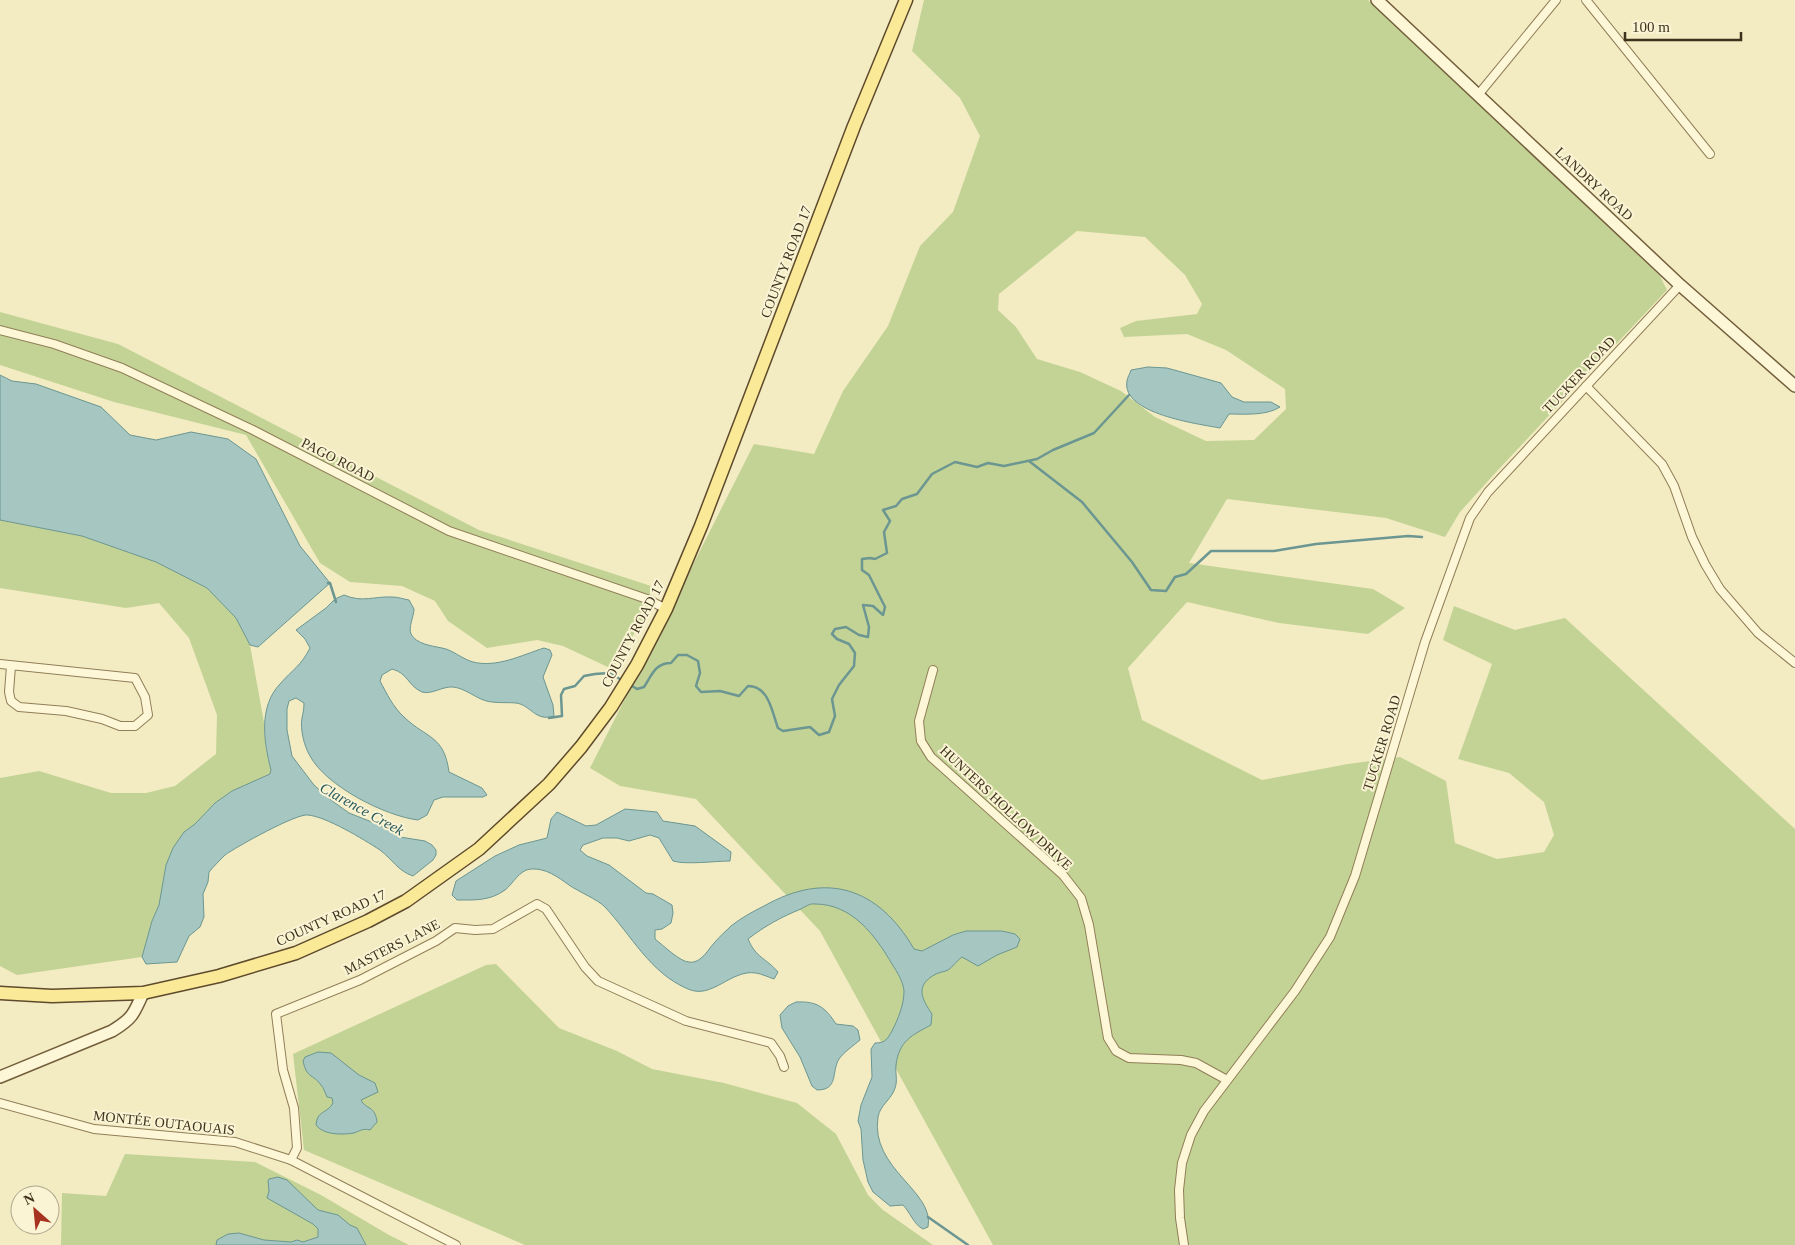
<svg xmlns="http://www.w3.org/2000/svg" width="1795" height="1245" font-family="Georgia,serif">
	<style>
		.green { fill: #c3d395; fill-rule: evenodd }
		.water { fill: #a6c6c1; stroke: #6b9691 }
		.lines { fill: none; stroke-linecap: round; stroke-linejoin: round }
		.stream { stroke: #6b9691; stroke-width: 2.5 }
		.minor-casing { stroke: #907e57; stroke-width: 10 }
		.secondary-casing { stroke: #725e3a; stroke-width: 14 }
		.primary-casing { stroke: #5e4a2c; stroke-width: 15 }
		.minor { stroke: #fdf7d8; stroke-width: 8 }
		.secondary { stroke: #fdf7d8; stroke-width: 11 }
		.primary { stroke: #faea97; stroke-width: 12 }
		.labels { text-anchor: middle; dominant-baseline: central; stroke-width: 4; stroke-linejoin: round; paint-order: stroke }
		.street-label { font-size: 14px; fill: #3f321d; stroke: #faf4d4 }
		.water-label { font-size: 15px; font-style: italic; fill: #2a5c60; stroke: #faf4d4 }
	</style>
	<rect width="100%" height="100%" fill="#f3ecc3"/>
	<!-- green -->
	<g class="green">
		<path d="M 924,0 L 1368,0 L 1660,276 L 1667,290 L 1498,470 L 1460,512 L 1445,537 L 1386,518 L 1227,499 L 1189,563 L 1373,589 L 1405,608 L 1368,634 L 1279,623 L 1187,602 L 1128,668 L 1142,720 L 1262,780 L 1348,764 L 1400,757 L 1446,781 L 1455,843 L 1497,859 L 1544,852 L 1554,835 L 1544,802 L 1509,773 L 1458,759 L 1492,664 L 1443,640 L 1454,606 L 1515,630 L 1565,618 L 1795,829 L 1795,1245 L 993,1245 L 820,931 L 696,799 L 620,786 L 590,768 L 754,444 L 814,454 L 843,391 L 888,326 L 920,246 L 953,212 L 980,136 L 960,98 L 912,51 ZM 1077,231 L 1145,237 L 1185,275 L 1202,304 L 1197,314 L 1136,321 L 1120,328 L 1124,337 L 1187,334 L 1226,350 L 1285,389 L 1286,409 L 1254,440 L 1206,441 L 1155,417 L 1121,391 L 1080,372 L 1037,359 L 1016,327 L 998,310 L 999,294 Z"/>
		<polygon points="0,312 118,344 479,530 651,586 647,613 612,669 563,646 537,640 487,648 448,621 435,601 402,586 350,582 320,563 246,435 114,402 0,365"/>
		<polygon points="0,520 82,536 156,562 207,588 236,618 250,645 265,728 264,730 266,750 271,770 270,774 232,791 215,803 195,824 184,833 166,865 159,905 152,921 142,957 17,975 0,966 0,778 39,771 111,793 146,793 175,786 216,754 217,715 189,638 159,603 126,608 0,588"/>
		<polygon points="496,964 559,1028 617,1051 652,1069 724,1083 797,1103 836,1134 868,1195 883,1210 933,1245 525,1245 304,1150 293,1054 486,965"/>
		<polygon points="125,1154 255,1162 321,1195 389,1235 409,1245 61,1245 62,1193 106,1196"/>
	</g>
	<!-- water -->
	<g class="water">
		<path d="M 1148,367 L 1167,368 L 1221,383 L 1232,397 L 1244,402 L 1271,402 L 1280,407 C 1266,416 1244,414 1229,414 L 1220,428 C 1199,424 1121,414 1127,381 C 1127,378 1130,374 1131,370 Z"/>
		<polygon points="0,375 12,381 36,384 101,407 130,435 156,440 191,432 228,439 256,459 300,546 330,583 258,647 250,645 236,618 207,588 156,562 82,536 0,520"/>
		<path d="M 344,595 C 362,603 375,596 392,597 C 398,597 403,599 409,600 L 414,609 C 414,616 408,628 411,634 C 416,644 432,646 442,648 C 453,650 462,659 473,662 C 497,668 522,655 544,648 L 550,650 L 552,655 L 543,677 L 553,705 L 554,716 C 535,722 531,705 516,703 C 505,702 491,704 481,699 C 472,695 463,688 453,687 C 443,686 431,695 422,692 C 408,686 408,673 392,669 L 382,675 L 380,681 C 387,694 393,707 404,717 C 427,739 444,735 449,772 L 482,788 L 487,795 L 483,797 L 443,797 L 434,800 L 427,815 L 418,820 C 385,816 326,786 310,756 C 304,746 300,729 302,718 C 303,713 304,709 304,703 L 296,698 L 289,701 L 287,709 L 287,730 L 292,756 L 314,785 L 331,800 L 349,813 L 382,826 L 400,837 L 425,841 L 432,845 L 436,850 L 436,855 L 433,860 L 413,876 C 398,871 392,859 380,850 C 363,839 327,817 308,815 C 297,813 236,847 225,855 C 220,860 214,866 209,872 L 208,882 L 203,894 L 204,917 L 200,927 L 189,936 L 177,962 L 146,964 L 142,957 L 152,921 L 159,905 L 166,865 L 173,848 L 184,832 L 195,824 L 215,803 L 232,791 L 270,774 L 271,770 C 264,743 258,707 280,684 C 292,670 301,666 310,648 L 305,639 L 296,630 L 326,608 L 335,599 Z"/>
		<path d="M 625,809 L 657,812 L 663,821 L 695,826 L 731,852 L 730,861 C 715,861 686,865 673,861 L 659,838 L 650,835 L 629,841 L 617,838 L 603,838 L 583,845 L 580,850 L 587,856 L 609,865 L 646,893 L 653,894 L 672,905 L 673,913 L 671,923 L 662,929 L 655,930 L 655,939 C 663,945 680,962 689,962 C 692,963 698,961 700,959 C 706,955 710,947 715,942 C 720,936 726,931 731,926 C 741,918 752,912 764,906 C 826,871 878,887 914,949 L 922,951 L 953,935 L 966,931 L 1002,931 L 1015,934 L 1020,939 L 1017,947 L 997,955 L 978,966 L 962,957 C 957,960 953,967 948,970 C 944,972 940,972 936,974 C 915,985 921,998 932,1014 L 931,1025 C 912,1035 899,1041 896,1065 C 895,1073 898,1080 895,1088 C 892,1099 880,1105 878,1117 C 870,1169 935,1191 928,1227 L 923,1229 C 914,1225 910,1212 903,1205 L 890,1206 L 873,1192 L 868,1182 L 863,1160 L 861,1129 L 858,1121 L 861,1105 L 872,1077 L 871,1049 L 875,1043 C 886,1043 887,1039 892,1031 C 898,1019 904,1005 904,991 C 903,981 897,972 892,964 C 875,935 852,904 815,904 C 810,903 805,907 801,909 C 781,917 765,926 748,939 C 756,958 766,958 778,972 L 774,979 C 768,977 762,974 756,973 C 731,969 712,1000 688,989 C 650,973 632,936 605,907 C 597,899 579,892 569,885 C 558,877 546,868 531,869 C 519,870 514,883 505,890 C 490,901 475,900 457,900 L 452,895 L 456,881 L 495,856 L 519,845 L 547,838 L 551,819 L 557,812 L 586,826 L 596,825 Z"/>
		<path d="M 796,1002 C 817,1001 825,1007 836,1024 L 853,1026 L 858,1030 L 860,1040 C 853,1046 844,1052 839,1059 C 831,1072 839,1090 817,1090 L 812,1086 L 800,1057 L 782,1028 L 780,1015 L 788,1006 Z"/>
		<path d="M 318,1052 L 331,1053 L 359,1075 L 375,1083 L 378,1092 L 361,1100 C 366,1110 375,1105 377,1122 L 370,1130 C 363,1128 360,1131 354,1133 C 342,1135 323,1135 316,1125 C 317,1110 327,1114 333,1103 L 332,1098 L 327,1097 C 325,1093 324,1088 321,1085 C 312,1073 307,1079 303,1061 L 305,1057 Z"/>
		<polygon points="278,1177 287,1180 318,1210 338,1215 350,1225 357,1228 366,1245 216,1245 217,1240 228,1234 239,1233 264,1240 291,1242 297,1240 303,1242 318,1237 318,1229 313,1224 267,1198 269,1191 268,1181 269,1179"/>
	</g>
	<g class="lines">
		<!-- stream -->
		<g class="stream">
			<polyline points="1029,461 1082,502 1132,562 1151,590 1166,591 1175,577 1186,574 1211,551 1274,551 1316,544 1408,536 1422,537"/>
			<polyline points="328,583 330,583 336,602"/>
			<path d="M 632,686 L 637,689 L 644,687 C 652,675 655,663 671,663 L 678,655 L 687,655 L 698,661 L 700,673 L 696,686 L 701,692 L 720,691 L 739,696 L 748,686 C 769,686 772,712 778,728 L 783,731 L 810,727 L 819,735 L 829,732 L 835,716 L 832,699 L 839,685 L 854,666 L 855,653 L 849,644 L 837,639 L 832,634 L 835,629 L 846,627 L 859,635 L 868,637 L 869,627 L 863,605 L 873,606 L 883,615 L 885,607 L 869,575 L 862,570 L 862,559 L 870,558 L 875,559 L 887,553 L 884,532 L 890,521 L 883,510 L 896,506 L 902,499 L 917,494 L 932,474 L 955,462 L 977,467 L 988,463 L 1004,466 L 1037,459 L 1053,450 L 1094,433 L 1129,395"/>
			<polyline points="549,718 562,716 561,695 564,689 575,686 584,676 595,674 609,673 620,679"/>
			<polyline points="928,1217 968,1245"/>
		</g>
		<!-- minor casing -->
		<g class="minor-casing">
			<g id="minor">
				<polyline points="1586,0 1710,154"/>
				<polyline points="1478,95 1556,0"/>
				<polyline points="0,330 54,344 122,368 253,430 449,531 647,599 666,609"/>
				<polyline points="1586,386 1662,464 1674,486 1692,537 1705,564 1720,589 1758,633 1795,663"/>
				<polyline points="0,664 135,678 145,697 148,715 135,726 120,726 102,719 66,711 19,707 11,701 9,692 11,666"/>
				<polyline points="933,670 919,721 921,741 931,757 1063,875 1081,898 1089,925 1108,1038 1116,1051 1129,1058 1181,1060 1196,1063 1227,1080"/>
				<polyline points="0,1103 94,1129 235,1142 291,1160 456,1245"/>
				<polyline points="291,1160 297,1148 294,1108 283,1070 276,1014 360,980 436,941 455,928 475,930 493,929 537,904 546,909 585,967 598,981 686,1021 771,1043 780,1056 784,1067"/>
				<polyline points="1184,1245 1180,1218 1179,1190 1182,1163 1191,1135 1204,1111 1295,991 1330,937 1355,876 1425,642 1470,518 1488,492 1680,285"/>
			</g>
		</g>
		<!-- secondary casing -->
		<g class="secondary-casing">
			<g id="secondary">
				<polyline points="1377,0 1680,285 1795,386"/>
				<path d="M 0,1077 L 112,1031 C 132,1019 134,1014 143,993"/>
			</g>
		</g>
		<!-- primary casing -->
		<g class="primary-casing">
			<polyline id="primary" points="0,993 52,996 143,993 219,976 296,953 368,921 406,901 479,849 549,784 581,747 611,707 637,665 666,609 701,526 854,126 906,0"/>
		</g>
		<!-- minor -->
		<use href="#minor" class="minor"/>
		<!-- secondary -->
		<use href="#secondary" class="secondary"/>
		<!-- primary -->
		<use href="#primary" class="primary"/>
	</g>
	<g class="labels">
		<!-- street labels -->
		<g class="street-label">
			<text transform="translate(1594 184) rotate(43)">LANDRY ROAD</text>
			<text transform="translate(786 262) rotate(-69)">COUNTY ROAD 17</text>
			<text transform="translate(1579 375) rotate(-47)">TUCKER ROAD</text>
			<text transform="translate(338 460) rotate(27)">PAGO ROAD</text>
			<text transform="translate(633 634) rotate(-62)">COUNTY ROAD 17</text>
			<text transform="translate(1382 743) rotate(-73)">TUCKER ROAD</text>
			<text transform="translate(1006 808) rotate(43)">HUNTERS HOLLOW DRIVE</text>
			<text transform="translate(331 918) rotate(-24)">COUNTY ROAD 17</text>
			<text transform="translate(392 947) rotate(-27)">MASTERS LANE</text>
			<text transform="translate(164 1123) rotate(6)">MONTÉE OUTAOUAIS</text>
		</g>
		<!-- water labels -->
		<g class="water-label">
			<text transform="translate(362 809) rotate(29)">Clarence Creek</text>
		</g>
	</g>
	<!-- north arrow -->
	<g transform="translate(35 1210) rotate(333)"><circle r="24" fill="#faf4d4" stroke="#afa68b"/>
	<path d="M0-4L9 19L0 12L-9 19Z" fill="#a7321f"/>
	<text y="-8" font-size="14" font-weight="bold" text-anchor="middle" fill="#3f321d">N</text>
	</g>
	<!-- scale -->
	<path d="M1625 32v8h116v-8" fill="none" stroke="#3f321d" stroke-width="2.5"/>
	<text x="1632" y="32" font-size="15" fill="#3f321d" stroke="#faf4d4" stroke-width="4" paint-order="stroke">100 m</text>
</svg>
